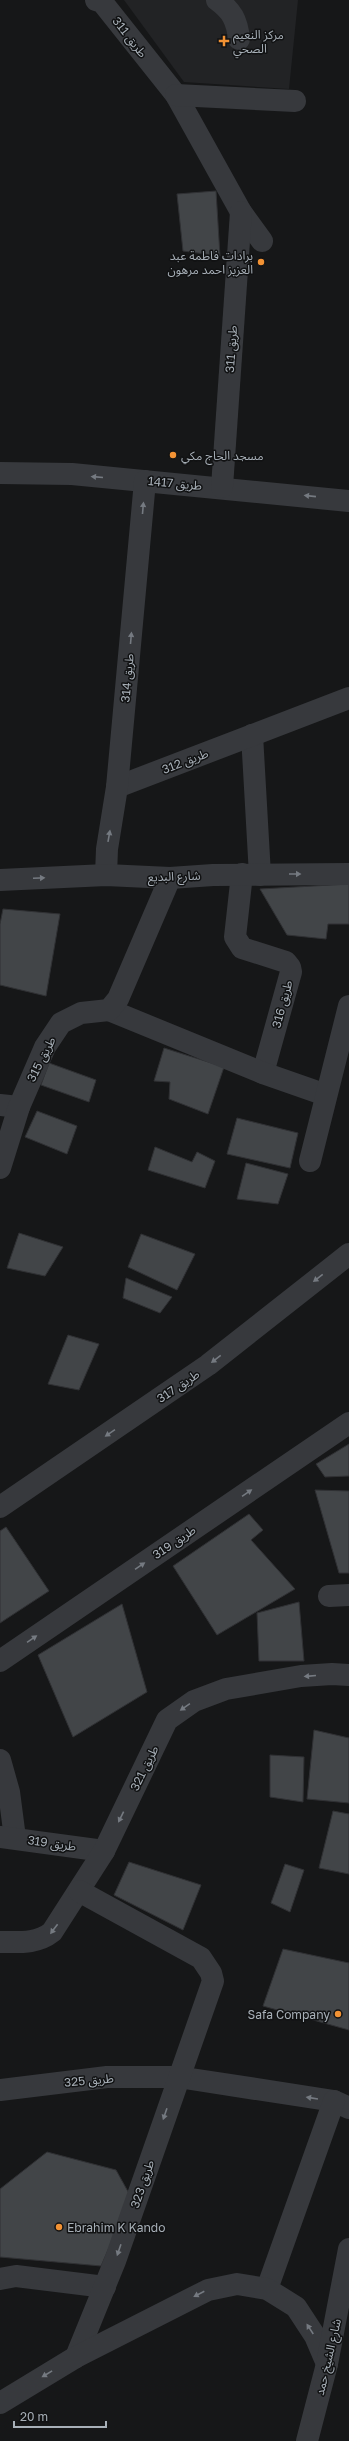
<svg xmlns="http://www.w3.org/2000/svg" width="349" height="2441" font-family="'Golos Text','Noto Sans Arabic',sans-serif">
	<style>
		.built { fill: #222325 }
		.building { fill: #424548; stroke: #303134 }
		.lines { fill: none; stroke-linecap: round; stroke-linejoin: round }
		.minor { stroke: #37393d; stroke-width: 22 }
		.oneway { fill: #757a81 }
		.poi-dot { fill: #f29234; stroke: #111213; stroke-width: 1.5 }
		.labels { text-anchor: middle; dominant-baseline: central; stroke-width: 3; stroke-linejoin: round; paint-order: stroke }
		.poi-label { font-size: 12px; fill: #a8b0b8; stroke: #111213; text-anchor: start }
		.street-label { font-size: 12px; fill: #a8b0b8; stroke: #111213 }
	</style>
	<rect width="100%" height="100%" fill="#161718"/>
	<!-- built -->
	<polygon class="built" points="124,0 298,0 289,89 184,82"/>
	<!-- building -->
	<g class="building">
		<polygon points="216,191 220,256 183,251 177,194"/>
		<polygon points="349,884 349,924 328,924 326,939 287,935 260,889"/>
		<polygon points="3,909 60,914 46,996 0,985 0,924"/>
		<polygon points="164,1048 224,1067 208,1114 169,1099 170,1082 154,1081"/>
		<polygon points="49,1063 96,1080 89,1102 41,1085"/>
		<polygon points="37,1111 77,1126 67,1154 25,1137"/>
		<polygon points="237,1118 298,1133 290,1168 227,1154"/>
		<polygon points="155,1147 192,1162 197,1152 215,1161 205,1188 148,1170"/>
		<polygon points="246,1163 288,1174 278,1204 237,1199"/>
		<polygon points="19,1233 63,1247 45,1276 7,1268"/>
		<polygon points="141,1234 195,1254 177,1290 128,1267"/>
		<polygon points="126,1278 172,1297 160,1313 123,1298"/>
		<polygon points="68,1335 99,1344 79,1390 48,1384"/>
		<polygon points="349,1444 349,1476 325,1477 316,1464"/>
		<polygon points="315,1490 349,1491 349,1573 339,1573"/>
		<polygon points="249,1514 263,1530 251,1540 295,1589 217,1635 173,1566"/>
		<polygon points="6,1527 49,1591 0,1623 0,1531"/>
		<polygon points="299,1602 304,1661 259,1661 257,1613"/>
		<polygon points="122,1604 147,1692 73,1737 38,1655"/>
		<polygon points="314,1730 349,1738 349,1803 307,1799"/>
		<polygon points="270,1755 304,1757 303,1802 270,1797"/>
		<polygon points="333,1811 349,1814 349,1874 319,1868"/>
		<polygon points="129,1862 201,1885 183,1930 114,1895"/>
		<polygon points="285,1864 304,1870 290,1912 271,1903"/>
		<polygon points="283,1949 349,1963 349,2030 263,2006"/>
		<polygon points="47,2152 116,2170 131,2197 101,2266 0,2257 0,2189"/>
	</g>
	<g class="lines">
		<!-- minor -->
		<g class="minor">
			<polyline points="96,0 102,2 176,95 241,212 262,241"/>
			<path d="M 217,0 C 232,11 237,20 239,39"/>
			<polyline points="176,95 295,101"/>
			<polyline points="0,473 72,474 349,501"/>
			<polyline points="222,487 241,212"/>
			<polyline points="252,735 260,875"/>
			<polyline points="117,787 349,698"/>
			<polyline points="242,874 235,937 242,948 286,962 290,967 291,972 263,1073"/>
			<polyline points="106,875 107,849 117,787 145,481"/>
			<polyline points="0,880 106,875 170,878 213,875 349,874"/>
			<polyline points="109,1010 263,1073 326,1095"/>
			<polyline points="0,1105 19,1107"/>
			<polyline points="310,1161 349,1006"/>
			<polyline points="0,1168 19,1107 45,1047 61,1023 81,1013 109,1010 118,999 170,878"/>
			<polyline points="0,1507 208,1365 349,1254"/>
			<polyline points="329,1596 349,1595"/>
			<polyline points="0,1661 349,1423"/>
			<polyline points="0,1760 9,1792 15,1838"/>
			<polyline points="0,1837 104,1851"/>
			<path d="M 0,1942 C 19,1942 37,1944 52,1932 L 104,1851 L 167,1720 L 194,1701 L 226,1689 L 301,1676 L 332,1674 L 349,1675"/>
			<polyline points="0,2090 107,2077 178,2077 334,2101 349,2108"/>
			<polyline points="0,2279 16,2276 105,2287"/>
			<polyline points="267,2289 334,2101"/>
			<polyline points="76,2357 115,2261 213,1981 211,1973 201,1958 79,1891"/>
			<polyline points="0,2403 76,2357 208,2290 237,2284 267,2289 296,2307 315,2336 327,2364"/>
			<polyline points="307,2441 327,2364 349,2249"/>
		</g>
	</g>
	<!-- one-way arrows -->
	<defs><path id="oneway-solid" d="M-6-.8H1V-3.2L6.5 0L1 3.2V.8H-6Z"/></defs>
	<g class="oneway">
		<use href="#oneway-solid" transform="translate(97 477) rotate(-175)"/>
		<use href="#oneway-solid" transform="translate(310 496) rotate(-174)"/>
		<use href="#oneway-solid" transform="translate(143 508) rotate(-85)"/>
		<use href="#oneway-solid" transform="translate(131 638) rotate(-85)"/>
		<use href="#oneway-solid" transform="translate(109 836) rotate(-80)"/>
		<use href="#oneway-solid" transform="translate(295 874)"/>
		<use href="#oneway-solid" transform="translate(39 878) rotate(-3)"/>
		<use href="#oneway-solid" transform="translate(318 1278) rotate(142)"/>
		<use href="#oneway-solid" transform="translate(216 1359) rotate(142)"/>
		<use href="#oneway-solid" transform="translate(110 1433) rotate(146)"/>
		<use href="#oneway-solid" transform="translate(247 1493) rotate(-34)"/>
		<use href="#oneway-solid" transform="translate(140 1566) rotate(-34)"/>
		<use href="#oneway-solid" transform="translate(32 1639) rotate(-34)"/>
		<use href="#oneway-solid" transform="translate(310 1676) rotate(175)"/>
		<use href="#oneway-solid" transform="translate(185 1707) rotate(145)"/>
		<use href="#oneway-solid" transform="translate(121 1817) rotate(116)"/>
		<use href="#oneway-solid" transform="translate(54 1929) rotate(127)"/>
		<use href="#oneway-solid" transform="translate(312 2098) rotate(-171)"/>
		<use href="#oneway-solid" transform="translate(165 2114) rotate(109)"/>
		<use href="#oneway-solid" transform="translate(119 2250) rotate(109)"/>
		<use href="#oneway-solid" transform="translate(199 2294) rotate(153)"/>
		<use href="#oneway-solid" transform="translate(310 2329) rotate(-123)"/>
		<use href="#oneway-solid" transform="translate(47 2374) rotate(149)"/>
	</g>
	<!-- markers -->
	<g class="poi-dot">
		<path d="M222 35h4v4h4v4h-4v4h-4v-4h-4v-4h4z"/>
		<circle cx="261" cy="262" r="4"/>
		<circle cx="173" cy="455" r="4"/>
		<circle cx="338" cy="2014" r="4"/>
		<circle cx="59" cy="2227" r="4"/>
	</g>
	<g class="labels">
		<!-- poi labels -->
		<g class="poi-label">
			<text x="233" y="34">مركز النعيم<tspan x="233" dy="14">الصحي</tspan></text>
			<text x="253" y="255" text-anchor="end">برادات فاطمة عبد<tspan x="253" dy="14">العزيز احمد مرهون</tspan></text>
			<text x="181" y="455">مسجد الحاج مكي</text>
			<text x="330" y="2014" text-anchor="end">Safa Company</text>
			<text x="67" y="2227">Ebrahim K Kando</text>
		</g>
		<!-- street labels -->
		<g class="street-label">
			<text transform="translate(130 37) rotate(52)">طريق 311</text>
			<text transform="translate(231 349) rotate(-86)">طريق 311</text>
			<text transform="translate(175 483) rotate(5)">طريق 1417</text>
			<text transform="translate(127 678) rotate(-85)">طريق 314</text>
			<text transform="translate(185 761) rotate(-21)">طريق 312</text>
			<text transform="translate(174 876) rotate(-2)">شارع البديع</text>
			<text transform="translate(282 1004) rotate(-75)">طريق 316</text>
			<text transform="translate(41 1059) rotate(-63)">طريق 315</text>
			<text transform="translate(178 1386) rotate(-34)">طريق 317</text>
			<text transform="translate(174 1542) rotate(-34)">طريق 319</text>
			<text transform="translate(144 1768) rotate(-64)">طريق 321</text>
			<text transform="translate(52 1843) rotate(8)">طريق 319</text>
			<text transform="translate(89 2080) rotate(-5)">طريق 325</text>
			<text transform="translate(142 2184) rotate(-71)">طريق 323</text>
			<text transform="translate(328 2357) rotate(-77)">شارع الشيخ حمد</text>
		</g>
	</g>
	<!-- scale -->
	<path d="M14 2421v6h92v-6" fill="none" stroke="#a8b0b8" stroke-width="2"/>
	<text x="20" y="2421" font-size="12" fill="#a8b0b8" stroke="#111213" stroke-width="3" paint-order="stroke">20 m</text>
</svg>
